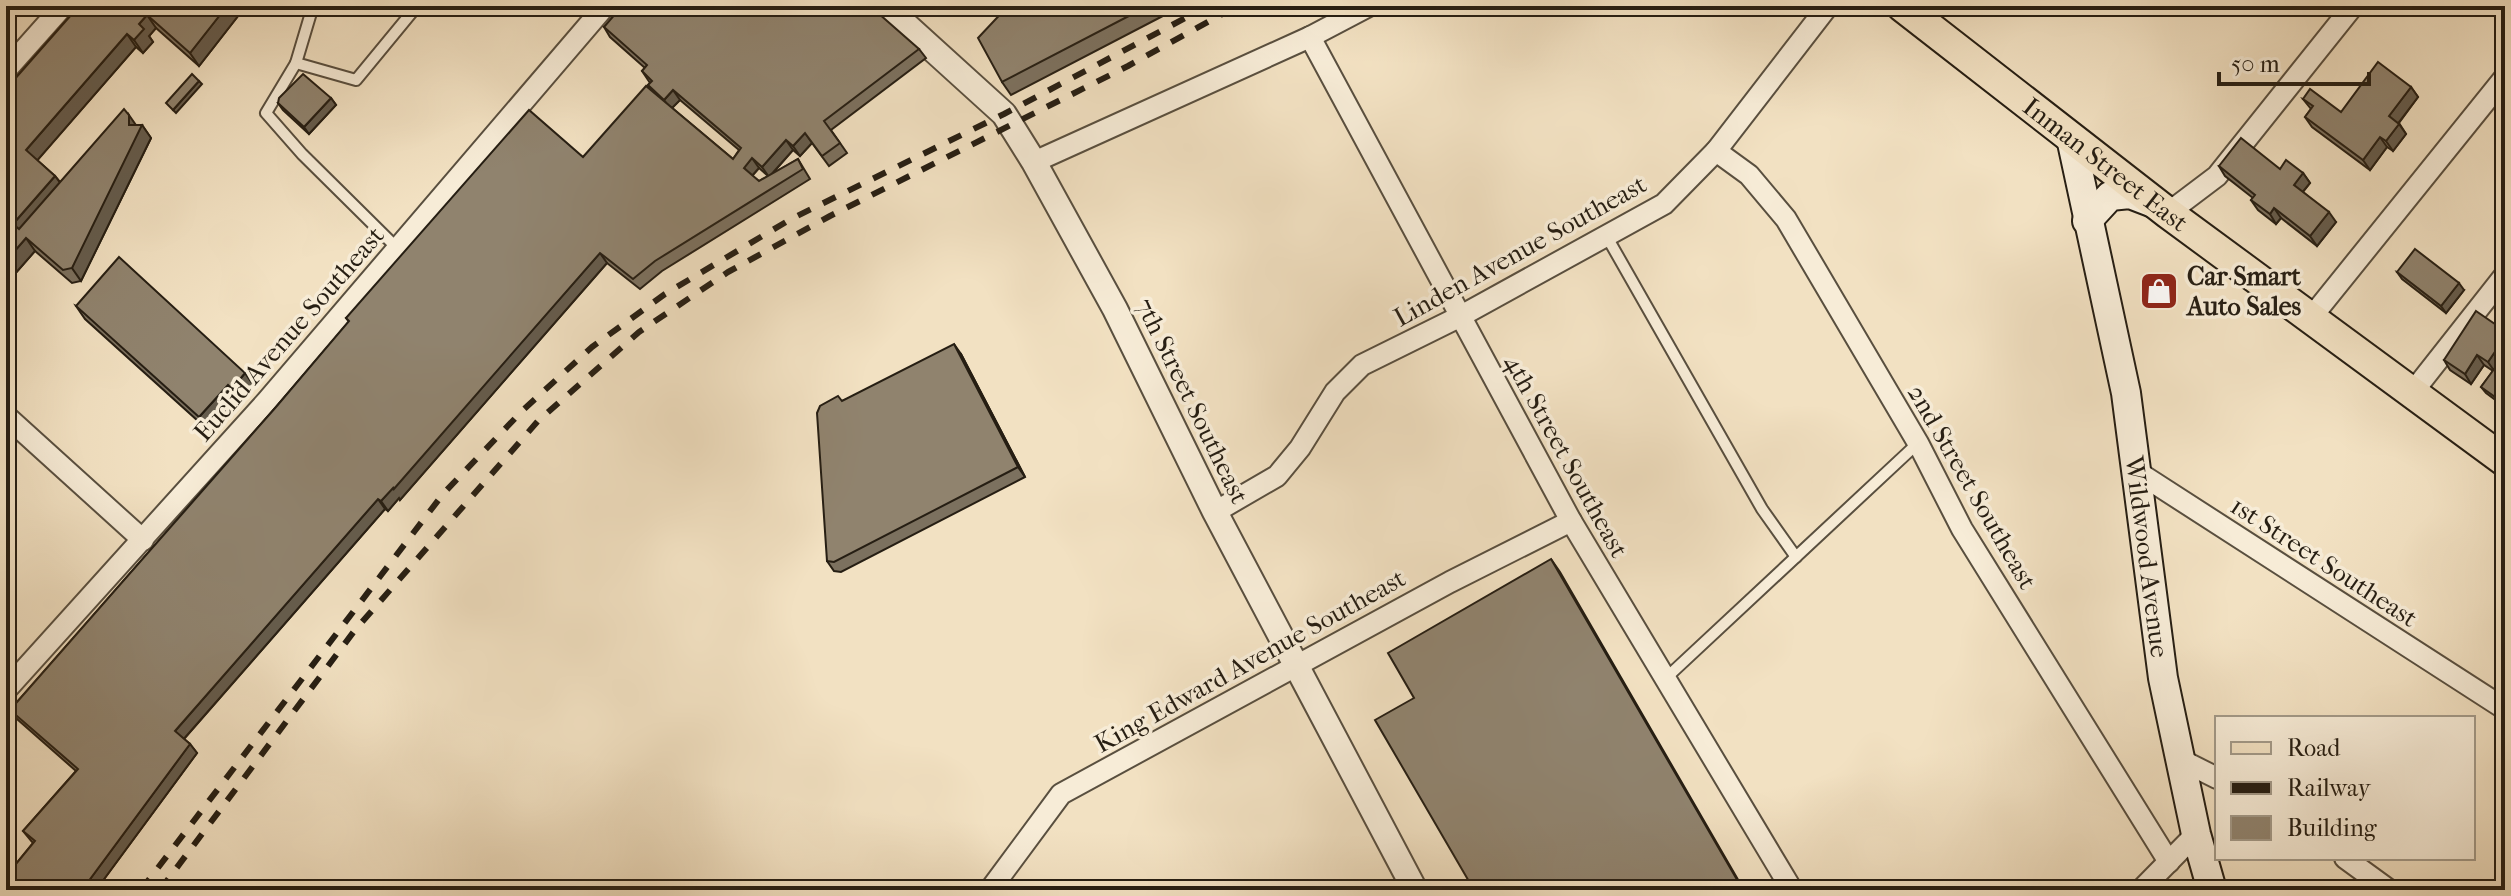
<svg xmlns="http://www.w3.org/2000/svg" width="2511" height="896" font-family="'IM FELL French Canon',serif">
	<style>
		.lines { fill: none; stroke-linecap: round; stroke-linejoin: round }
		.service-casing { stroke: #594f3f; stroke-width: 14 }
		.minor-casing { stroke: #594f3f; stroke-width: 24 }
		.tertiary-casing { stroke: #594f3f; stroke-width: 28 }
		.secondary-casing { stroke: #261e13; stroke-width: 32 }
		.primary-casing { stroke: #261e13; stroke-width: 34 }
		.service { stroke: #f7ecd7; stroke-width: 10 }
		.minor { stroke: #f7ecd7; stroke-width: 20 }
		.tertiary { stroke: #f7ecd7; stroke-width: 24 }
		.secondary { stroke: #f7ecd7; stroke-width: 28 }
		.primary { stroke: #f2e1c2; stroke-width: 30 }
		.rail { stroke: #261e13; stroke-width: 6; stroke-dasharray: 14 14; stroke-linecap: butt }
		.wall { fill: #7c715f; stroke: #261e13; stroke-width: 2; fill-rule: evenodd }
		.shaded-wall { fill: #655c4d; stroke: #261e13; stroke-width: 2 }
		.building { fill: #90836e; stroke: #261e13; stroke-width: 2 }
		.labels { text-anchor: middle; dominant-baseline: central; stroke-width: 7; stroke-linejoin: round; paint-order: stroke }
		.street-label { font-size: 26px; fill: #261e13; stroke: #f7ecd7 }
		.poi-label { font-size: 26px; font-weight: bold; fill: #261e13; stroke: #f7ecd7; text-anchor: start }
	</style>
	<rect width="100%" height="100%" fill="#f2e1c2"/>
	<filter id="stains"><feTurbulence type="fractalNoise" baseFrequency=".0025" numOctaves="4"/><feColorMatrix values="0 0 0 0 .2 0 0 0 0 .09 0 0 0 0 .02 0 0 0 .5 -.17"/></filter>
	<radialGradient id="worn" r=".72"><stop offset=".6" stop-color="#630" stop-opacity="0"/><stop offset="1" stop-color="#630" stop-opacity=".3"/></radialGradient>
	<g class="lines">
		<!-- service casing -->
		<g class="service-casing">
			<g id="service">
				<polyline points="313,6 296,63 356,80 417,6"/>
				<polyline points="296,63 266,113 302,154 398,249"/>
				<polyline points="1607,237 1762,509 1796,557"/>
				<polyline points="1665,679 1918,443"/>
			</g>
		</g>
		<!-- minor casing -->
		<g class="minor-casing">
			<g id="minor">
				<polyline points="1310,37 1571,521 1792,890"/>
				<polyline points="6,70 63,6"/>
				<polyline points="1716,151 1749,175 1786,219 1918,443 1962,529 2169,862"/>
				<polyline points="1034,162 1310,37 1369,6"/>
				<polyline points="2168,213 2217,176 2353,6"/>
				<polyline points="2310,319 2505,77"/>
				<polyline points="2412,393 2505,275"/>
				<polyline points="6,416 143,540"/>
				<polyline points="2137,465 2139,473 2505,709"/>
				<polyline points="1215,512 1277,476 1300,448 1335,392 1362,365 1459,317 1664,204 1716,151 1828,6"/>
				<polyline points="6,690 266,402 605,6"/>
				<polyline points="2181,760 2217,778"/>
				<polyline points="2345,858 2389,890"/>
				<polyline points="990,890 1061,794 1450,582 1571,521"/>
				<polyline points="2141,890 2196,834"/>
			</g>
		</g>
		<!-- tertiary casing -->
		<g class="tertiary-casing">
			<polyline id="tertiary" points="885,6 1004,114 1034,162 1115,309 1215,512 1415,890"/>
		</g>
		<!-- secondary casing -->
		<g class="secondary-casing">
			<g id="secondary">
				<path id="s1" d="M 2071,138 L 2126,393 L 2163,678 L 2196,834 L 2212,890"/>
				<polyline points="2087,221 2110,196 2130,194 2156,204"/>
			</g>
		</g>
		<!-- primary casing -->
		<g class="primary-casing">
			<g id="primary">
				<path id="s2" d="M 1902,6 L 2168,213 L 2505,461"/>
			</g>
		</g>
		<!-- service -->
		<use href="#service" class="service"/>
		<!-- minor -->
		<use href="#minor" class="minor"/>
		<!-- tertiary -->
		<use href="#tertiary" class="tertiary"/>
		<!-- secondary -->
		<use href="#secondary" class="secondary"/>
		<!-- primary -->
		<use href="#primary" class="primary"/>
		<!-- rail -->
		<g class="rail">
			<polyline points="141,890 443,494 523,410 592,347 665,294 791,219 1004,114 1208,6"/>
			<polyline points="160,890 355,630 538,421 639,332 728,272 830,216 1128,66 1237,6"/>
		</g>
	</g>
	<!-- wall -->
	<g class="wall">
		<polygon points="79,6 245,7 199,66 156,28 149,36 153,42 143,53 136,47 37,160 55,176 60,182 136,125 142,125 151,138 81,281 72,283 35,251 6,284 6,89"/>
		<polygon points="1008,6 1182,6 1011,95 1002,82"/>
		<path d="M 604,27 L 919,49 L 926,58 L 831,130 L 847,153 L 829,166 L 812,143 L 800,156 L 793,150 L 772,174 L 798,159 L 810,179 L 662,271 L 640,289 L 607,263 L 400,500 L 399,498 L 388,511 L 385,509 L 184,739 L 190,744 L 197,753 L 96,890 L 18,890 L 12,886 L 6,876 L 33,843 L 23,831 L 76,771 L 17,719 L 10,710 L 276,407 L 349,322 L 346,318 L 583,157 L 652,92 L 648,85 L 650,83 L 642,71 L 645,68 L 610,37 ZM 680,100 L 739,150 L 733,159 L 672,108 ZM 759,168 L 768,176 L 759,181 L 752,176 Z"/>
		<polygon points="2411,87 2418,97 2399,123 2406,134 2393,151 2387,147 2370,170 2312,127 2305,117 2311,109 2303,99 2341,112"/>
		<polygon points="331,98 336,105 309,134 283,110 278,103"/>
		<polygon points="2219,166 2280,169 2303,173 2310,183 2303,192 2336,222 2317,246 2281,218 2276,224 2258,210 2251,200 2253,198 2225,176"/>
		<polygon points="2397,272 2464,290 2446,313 2402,279"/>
		<polygon points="76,306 254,386 241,402 237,398 208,430 85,319"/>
		<polygon points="2505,331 2505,407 2486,393 2481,387 2493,371 2484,365 2471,384 2450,370 2444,360"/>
		<polygon points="961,354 1025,477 841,572 834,571 827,561 842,401"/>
	</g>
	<!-- shaded-wall -->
	<g class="shaded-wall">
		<polygon points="227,6 244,6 245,7 199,66 190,53"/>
		<polygon points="147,15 156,28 149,36 153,42 143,53 134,40 139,24"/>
		<polygon points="127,34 136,47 35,163 26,150"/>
		<polygon points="199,81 202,84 176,113 173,110"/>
		<polygon points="2411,87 2418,97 2396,126 2389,116"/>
		<polygon points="673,90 680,100 671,109 664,100"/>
		<polygon points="331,98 336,105 309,134 304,127"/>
		<polygon points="129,115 138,128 142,125 151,138 81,281 72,268 129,125"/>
		<polygon points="2399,124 2406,134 2393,151 2386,141"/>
		<polygon points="805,133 812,143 800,156 793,146"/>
		<polygon points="2380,137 2387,147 2370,170 2363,160"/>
		<polygon points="786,140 793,150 769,177 762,167"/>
		<polygon points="752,158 759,168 750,178 744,168"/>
		<polygon points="2303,173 2310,183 2301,194 2294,185"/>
		<polygon points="55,176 64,188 22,237 13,224"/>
		<polygon points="2274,208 2281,218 2276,224 2270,214"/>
		<polygon points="2329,212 2336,222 2317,246 2310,236"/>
		<polygon points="26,238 35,251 6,284 6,261"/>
		<polygon points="600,253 607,263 400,500 399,498 388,511 381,501"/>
		<polygon points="2459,283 2464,290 2446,313 2441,306"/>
		<polygon points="2505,337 2505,358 2495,372 2488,362"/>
		<polygon points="954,344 961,354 1025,477 1018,467"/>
		<polygon points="2477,355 2484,365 2471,384 2465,374"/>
		<polygon points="245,373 254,386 241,402 232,389"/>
		<polygon points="228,385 237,398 208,430 199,417"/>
		<polygon points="378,499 385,509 182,741 175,731"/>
		<polygon points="1551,559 1560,572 1744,890 1743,890"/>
		<polygon points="190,744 197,753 96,890 82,890"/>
	</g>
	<!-- building -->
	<g class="building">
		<polygon points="79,6 227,6 190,53 147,15 139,24 144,29 134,40 127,34 26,150 55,176 13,224 19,229 124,109 129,115 129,125 142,125 72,268 63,270 26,238 6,261 6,89"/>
		<polygon points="622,6 870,6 919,49 824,121 840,143 822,156 805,133 793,146 786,140 762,167 752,158 744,168 759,181 798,159 803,169 655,261 633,279 600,253 393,490 394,487 381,501 378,499 175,731 190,744 82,890 25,890 6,876 35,841 23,831 78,769 10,710 276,407 349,321 346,318 529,110 583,157 646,86 733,159 741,148 673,90 664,100 648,85 652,81 642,71 647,65 604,27"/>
		<polygon points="1008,6 1148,6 1002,82 978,38"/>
		<polygon points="2378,62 2411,87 2389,116 2399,124 2386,141 2380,137 2363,160 2305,117 2313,106 2303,99 2310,89 2341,112"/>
		<polygon points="192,74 199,81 173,110 166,103"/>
		<polygon points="303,74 331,98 304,127 278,103 279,98"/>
		<polygon points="2241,138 2280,169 2286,160 2303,173 2294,185 2329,212 2310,236 2274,208 2270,214 2251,200 2255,195 2219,166"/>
		<polygon points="2415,249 2459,283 2441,306 2397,272"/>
		<polygon points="119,257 245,373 232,389 228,385 199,417 76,306"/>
		<polygon points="2476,311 2505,331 2505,337 2488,362 2477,355 2465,374 2444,360"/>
		<polygon points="954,344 1018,467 834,562 827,561 817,413 820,406 838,396 842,401"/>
		<polygon points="2505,354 2505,404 2481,387"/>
		<polygon points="1551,559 1743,890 1474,890 1375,720 1414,698 1388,653"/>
	</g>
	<!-- icons -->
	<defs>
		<g id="shop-square" transform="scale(2)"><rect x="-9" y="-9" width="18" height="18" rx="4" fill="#8f2418" stroke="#f7ecd7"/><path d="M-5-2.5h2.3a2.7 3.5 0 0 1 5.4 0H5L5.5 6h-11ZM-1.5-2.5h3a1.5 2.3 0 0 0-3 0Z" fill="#fff"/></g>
	</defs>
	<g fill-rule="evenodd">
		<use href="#shop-square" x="2159" y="291"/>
	</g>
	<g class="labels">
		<!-- street labels -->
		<g class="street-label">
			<text stroke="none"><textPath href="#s2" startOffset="258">Inman Street East</textPath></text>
			<text transform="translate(1520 251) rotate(-29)">Linden Avenue Southeast</text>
			<text transform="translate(289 334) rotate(-49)">Euclid Avenue Southeast</text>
			<text transform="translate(1192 401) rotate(64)">7th Street Southeast</text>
			<text transform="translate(1566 456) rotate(61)">4th Street Southeast</text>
			<text transform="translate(1972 487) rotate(60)">2nd Street Southeast</text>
			<text stroke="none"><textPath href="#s1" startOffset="426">Wildwood Avenue</textPath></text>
			<text transform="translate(2324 562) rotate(33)">1st Street Southeast</text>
			<text transform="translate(1250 661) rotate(-29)">King Edward Avenue Southeast</text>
		</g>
		<!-- poi labels -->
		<g class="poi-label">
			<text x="2187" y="276">Car Smart<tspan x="2187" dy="30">Auto Sales</tspan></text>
		</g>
	</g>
	<!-- margin -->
	<rect width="2511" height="896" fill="none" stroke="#f2e1c2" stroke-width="32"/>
	<rect x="8" y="8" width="2495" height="880" fill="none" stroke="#261e13" stroke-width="4"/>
	<rect x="16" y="16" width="2479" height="864" fill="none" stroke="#261e13" stroke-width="2"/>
	<!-- legend -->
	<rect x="2215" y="716" width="260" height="144" fill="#f7ecd7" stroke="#a39a89" stroke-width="2"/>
	<rect x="2231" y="742" width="40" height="12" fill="#f2e1c2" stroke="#a39a89" stroke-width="2"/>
	<text x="2287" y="756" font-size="24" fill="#261e13">Road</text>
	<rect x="2231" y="782" width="40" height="12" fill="#261e13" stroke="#a39a89" stroke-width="2"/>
	<text x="2287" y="796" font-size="24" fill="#261e13">Railway</text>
	<rect x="2231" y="816" width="40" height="24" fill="#90836e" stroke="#a39a89" stroke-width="2"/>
	<text x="2287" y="836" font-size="24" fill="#261e13">Building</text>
	<!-- scale -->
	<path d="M2219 72v12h150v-12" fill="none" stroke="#261e13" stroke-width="4"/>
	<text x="2231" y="72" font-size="24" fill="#261e13" stroke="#f7ecd7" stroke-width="6" paint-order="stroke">50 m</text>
	<rect width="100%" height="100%" filter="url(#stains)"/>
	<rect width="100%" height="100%" fill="url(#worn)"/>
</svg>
